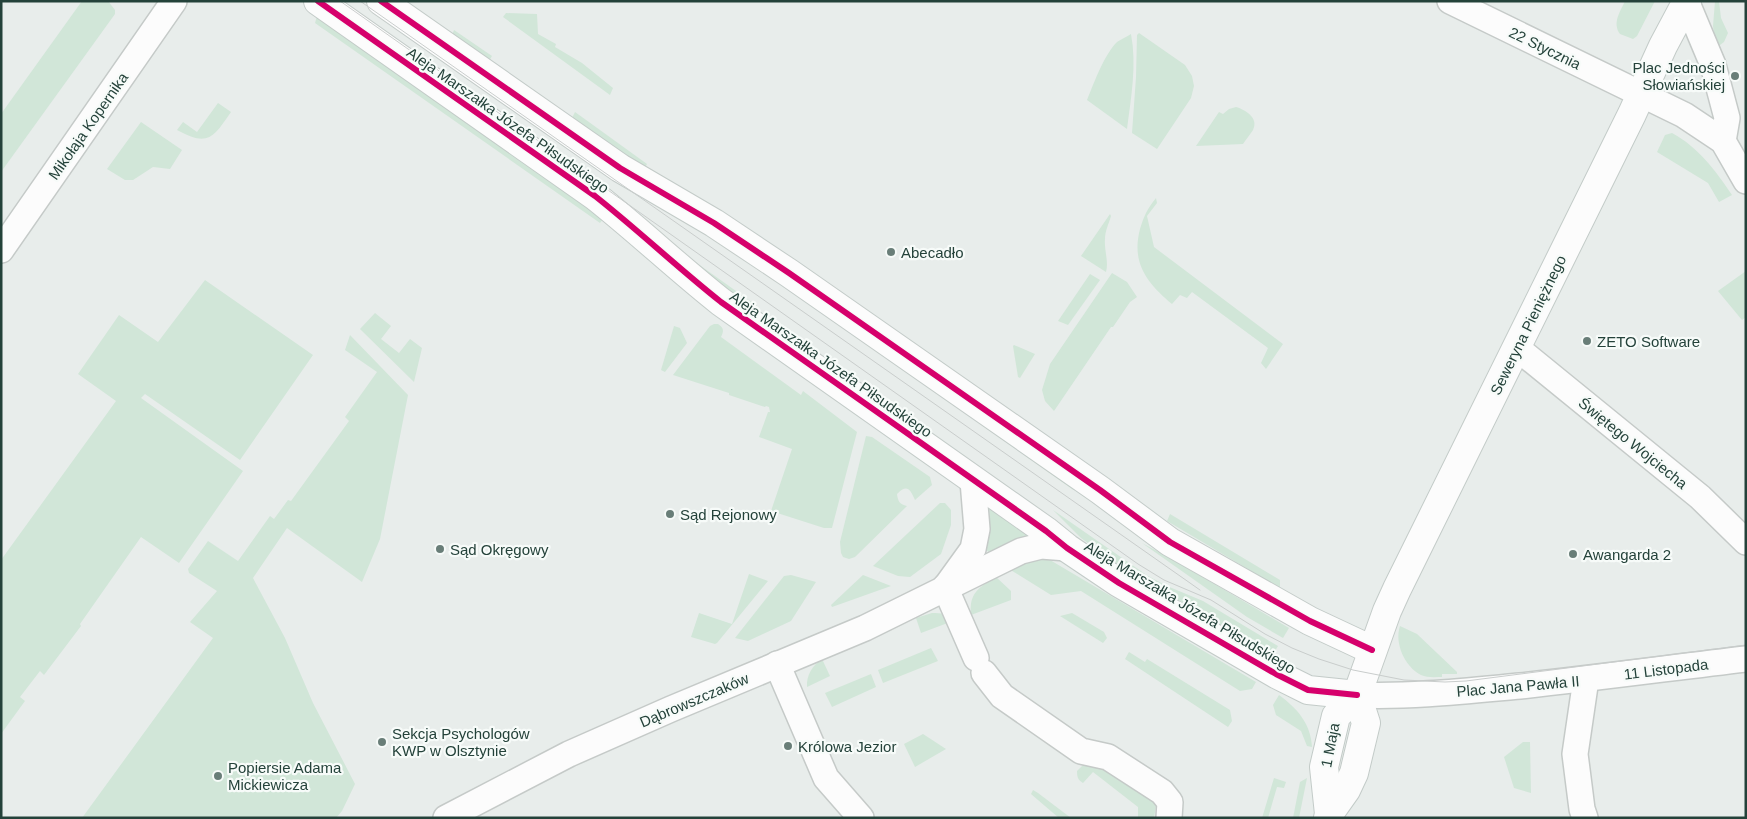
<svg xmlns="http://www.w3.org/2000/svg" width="1747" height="819" font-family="Arial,sans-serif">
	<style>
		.green { fill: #d1e6d8 }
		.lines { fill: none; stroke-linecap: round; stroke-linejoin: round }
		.street-casing { stroke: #c5cac8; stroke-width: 28 }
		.secondary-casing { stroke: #c3cbc8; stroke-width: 30 }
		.street { stroke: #fcfcfc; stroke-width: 25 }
		.secondary { stroke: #fcfcfc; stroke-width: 28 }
		.tram { stroke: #c9cdcc; stroke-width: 1 }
		.cycleway-casing { stroke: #f7fbf9; stroke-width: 9 }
		.cycleway { stroke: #d6006c; stroke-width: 6 }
		.poi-dot { fill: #697e78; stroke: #f7fbf9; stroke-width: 2 }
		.labels { text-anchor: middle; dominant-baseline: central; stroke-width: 4.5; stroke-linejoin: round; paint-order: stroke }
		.street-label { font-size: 15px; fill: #24423a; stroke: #f7fbf9 }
		.poi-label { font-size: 15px; fill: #24423a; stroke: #f7fbf9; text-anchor: start }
	</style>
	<rect width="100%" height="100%" fill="#e8edeb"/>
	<!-- green -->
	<g class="green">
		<polygon points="82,1 108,1 115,10 115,14 1,172 1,114"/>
		<path d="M 1625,1 L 1655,1 L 1637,36 L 1633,39 L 1620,34 C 1612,23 1620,12 1625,1 Z"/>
		<polygon points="1715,1 1719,1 1721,18 1728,33 1724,42 1716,48 1713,26"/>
		<polygon points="506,13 537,14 538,34 556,44 555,47 582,63 613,88 610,95 503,17"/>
		<polygon points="317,16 603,219 600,223 315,23"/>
		<polygon points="454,30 492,56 489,61 452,35"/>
		<polygon points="1139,33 1185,65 1192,76 1194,86 1191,98 1157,149 1132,133 1136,77 1137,35"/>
		<path d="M 1131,34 C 1137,65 1131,98 1127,129 L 1087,100 C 1094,83 1104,55 1117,42 C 1121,39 1127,37 1131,34 Z"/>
		<path d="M 218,103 L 231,112 C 213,138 208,147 177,130 L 183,122 L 197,132 Z"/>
		<path d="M 1236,107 C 1246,110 1259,118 1253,130 C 1250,135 1246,139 1243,144 L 1196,146 L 1219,112 L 1223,114 L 1229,109 Z"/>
		<polygon points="575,112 647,164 645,168 572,118"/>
		<polygon points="141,122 182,150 170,169 153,167 133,180 125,180 107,169"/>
		<path d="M 1672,133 C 1698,147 1716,171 1732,195 L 1719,202 L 1708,183 L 1657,152 L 1665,135 Z"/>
		<path d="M 1156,198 L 1157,203 L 1147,216 L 1154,247 L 1283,344 L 1266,369 L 1261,363 L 1268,348 L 1192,292 L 1187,298 L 1180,295 L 1172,304 C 1147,283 1131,263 1140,229 C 1144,216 1147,209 1156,198 Z"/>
		<path d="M 1110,214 L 1111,216 C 1109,223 1105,231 1105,239 C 1104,250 1109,262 1106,272 L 1081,256 Z"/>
		<polygon points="656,234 757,306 753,312"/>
		<polygon points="1746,271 1746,317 1742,320 1718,291"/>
		<polygon points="1112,273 1127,282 1137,297 1130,302 1113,327 1111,327 1054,411 1045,401 1042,390 1050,364"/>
		<polygon points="1090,274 1100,280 1068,325 1058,321"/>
		<polygon points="205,280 313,355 240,460 145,394 141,398 243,471 179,563 141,537 80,624 81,626 44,675 40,671 20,697 25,701 1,734 1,560 116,401 78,374 119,315 158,342"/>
		<polygon points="375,313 391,326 381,339 399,353 410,339 422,348 414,382 360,329"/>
		<path d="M 714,324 L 718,324 C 724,328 724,331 721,337 L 801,395 L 803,391 L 857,432 L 832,528 L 824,528 L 771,511 L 792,449 L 759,437 L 768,412 L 770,412 L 769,407 L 766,406 L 765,407 L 729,395 L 729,393 L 673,375 L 710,326 Z"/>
		<polygon points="674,326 680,328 687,343 665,372 661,370"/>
		<polygon points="350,335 408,395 380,539 362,582 287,528 253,578 285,638 313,703 355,784 342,811 336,818 82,818 213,638 190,622 217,591 189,573 188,569 208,541 238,561 270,516 274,519 288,500 291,501 349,421 345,417 377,372 345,350"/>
		<polygon points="1014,345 1035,354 1020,378 1018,377 1013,346"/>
		<polygon points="989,423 1104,504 1072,489 986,428"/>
		<path d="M 866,436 L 872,437 L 930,477 L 932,485 L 915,500 C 910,489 907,484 897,494 C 898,501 899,504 907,506 L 855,557 L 849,559 L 843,557 L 841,553 L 840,542 Z"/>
		<polygon points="940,503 945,503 951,510 951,525 941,554 910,577 898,576 873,566"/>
		<polygon points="989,505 1030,534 1016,540 992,554 983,548 990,523"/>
		<polygon points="1053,510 1148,576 1167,586 1203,601 1278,646 1272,656 1108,558 1081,538"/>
		<polygon points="1170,514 1280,580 1280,588 1167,521"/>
		<polygon points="1142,543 1172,559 1289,628 1283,638 1247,617"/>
		<polygon points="1045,557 1256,682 1252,689 1240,691 1081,591 1051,595 1009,569 1026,558"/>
		<polygon points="749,574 768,581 717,643 715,644 691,637 699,613 732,624"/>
		<polygon points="791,575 816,582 791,621 748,641 735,638 784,576"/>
		<polygon points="863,575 891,586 832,607 831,605"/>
		<path d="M 996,577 L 1011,591 L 1011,600 L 971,615 C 969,593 978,588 996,577 Z"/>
		<path d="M 932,613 C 941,613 948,613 953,621 L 921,633 L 916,618 Z"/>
		<polygon points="1072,613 1104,632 1107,638 1103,643 1060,616"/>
		<path d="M 1400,626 L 1417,634 L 1457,672 L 1457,674 L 1442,674 L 1442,677 C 1436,677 1427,678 1421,675 C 1405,667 1394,643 1400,626 Z"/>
		<polygon points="931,648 938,661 883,683 878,670"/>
		<polygon points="1129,652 1145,662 1147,659 1230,710 1232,721 1228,727 1125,659"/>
		<path d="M 822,659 L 830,676 L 807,687 C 806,675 813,665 822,659 Z"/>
		<polygon points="871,674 876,687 832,707 825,693"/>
		<path d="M 1279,695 C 1297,708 1311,724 1312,747 L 1307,746 L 1301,731 L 1276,715 L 1273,705 Z"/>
		<polygon points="923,734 946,749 915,767 904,744"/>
		<polygon points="1523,742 1530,742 1531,793 1514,788 1504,757"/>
		<path d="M 1098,761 L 1153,798 L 1156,806 L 1154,818 L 1138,818 L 1138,807 L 1093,772 L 1083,783 C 1078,780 1077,777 1077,771 L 1084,764 Z"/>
		<polygon points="1274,778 1286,782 1284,788 1277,787 1268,818 1262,818"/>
		<polygon points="1307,778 1299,818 1293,818 1300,782"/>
		<polygon points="1033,790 1038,793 1071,818 1059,818 1031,794"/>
	</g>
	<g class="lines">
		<!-- street casing -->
		<g class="street-casing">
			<g id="street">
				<polyline points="1450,1 1684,115 1723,141 1746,181"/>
				<polyline points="1687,3 1713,65 1727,118 1723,141"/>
				<polyline points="1,250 174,1"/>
				<polyline points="1517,348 1700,497 1746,542"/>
				<polyline points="947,585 973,549 977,529 973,481"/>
				<polyline points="945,587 976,658"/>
				<polyline points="777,664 826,778 861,818"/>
				<polyline points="984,673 1002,696 1081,751 1108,757 1162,792 1170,802 1169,818"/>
				<path d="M 1357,695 C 1411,697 1465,691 1520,686 C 1595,678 1670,668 1746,659"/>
				<polyline points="446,818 569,754 671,709 865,628 1021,551 1041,546 1067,548"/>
				<polyline points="1585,818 1582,809 1575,754 1586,679"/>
			</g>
		</g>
		<!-- secondary casing -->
		<g class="secondary-casing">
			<g id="secondary">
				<path d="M 318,1 L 595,196 C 638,230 678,268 721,302 L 1046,531 L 1067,548 L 1119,583 L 1276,674 L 1308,690 L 1357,695"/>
				<polyline points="381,1 620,168 714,223 789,273 1100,490 1170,542 1310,621 1372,650"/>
				<polyline points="1329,814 1346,790 1354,773 1366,723 1357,695"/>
				<polyline points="1328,818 1329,814 1324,767 1336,716 1357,695 1387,611 1397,589 1632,114 1663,46 1687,1"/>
			</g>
		</g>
		<!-- street -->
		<use href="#street" class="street"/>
		<!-- secondary -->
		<use href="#secondary" class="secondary"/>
		<!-- tram -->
		<g class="tram">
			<polyline points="340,1 1138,564 1164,580 1211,600 1265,634 1292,648 1319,659 1353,670 1404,680 1445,682 1466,681 1746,645"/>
			<polyline points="360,1 1200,590"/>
		</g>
		<!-- cycleway casing -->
		<g class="cycleway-casing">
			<g id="cycleway">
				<path d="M 318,1 L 595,196 C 638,230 678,268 721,302 L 1046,531 L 1067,548 L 1119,583 L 1276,674 L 1308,690 L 1357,695"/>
				<polyline points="381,1 620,168 714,223 789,273 1100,490 1170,542 1310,621 1372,650"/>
			</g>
		</g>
		<!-- cycleway -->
		<use href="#cycleway" class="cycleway"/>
	</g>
	<!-- markers -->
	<g class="poi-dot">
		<circle cx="1735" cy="76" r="5"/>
		<circle cx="891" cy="252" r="5"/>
		<circle cx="1587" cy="341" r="5"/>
		<circle cx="670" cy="514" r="5"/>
		<circle cx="440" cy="549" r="5"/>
		<circle cx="1573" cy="554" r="5"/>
		<circle cx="382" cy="742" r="5"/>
		<circle cx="788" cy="746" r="5"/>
		<circle cx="218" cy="776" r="5"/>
	</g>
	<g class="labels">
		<!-- street labels -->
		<g class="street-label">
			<text transform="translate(1545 48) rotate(26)">22 Stycznia</text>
			<text transform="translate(508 120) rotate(35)">Aleja Marszałka Józefa Piłsudskiego</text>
			<text transform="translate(88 126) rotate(-55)">Mikołaja Kopernika</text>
			<text transform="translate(1528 325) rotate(-64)">Seweryna Pieniężnego</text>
			<text transform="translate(831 364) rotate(35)">Aleja Marszałka Józefa Piłsudskiego</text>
			<text transform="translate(1633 443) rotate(39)">Świętego Wojciecha</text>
			<text transform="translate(1190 607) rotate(31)">Aleja Marszałka Józefa Piłsudskiego</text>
			<text transform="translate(1666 669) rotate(-7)">11 Listopada</text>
			<text transform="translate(1518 686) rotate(-5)">Plac Jana Pawła II</text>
			<text transform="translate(694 700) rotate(-23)">Dąbrowszczaków</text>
			<text transform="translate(1330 745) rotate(-79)">1 Maja</text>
		</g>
		<!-- poi labels -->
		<g class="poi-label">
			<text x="1725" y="67" text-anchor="end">Plac Jedności<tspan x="1725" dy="17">Słowiańskiej</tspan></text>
			<text x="901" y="252">Abecadło</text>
			<text x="1597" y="341">ZETO Software</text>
			<text x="680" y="514">Sąd Rejonowy</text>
			<text x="450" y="549">Sąd Okręgowy</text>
			<text x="1583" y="554">Awangarda 2</text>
			<text x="392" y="733">Sekcja Psychologów<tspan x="392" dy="17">KWP w Olsztynie</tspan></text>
			<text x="798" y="746">Królowa Jezior</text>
			<text x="228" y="767">Popiersie Adama<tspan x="228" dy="17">Mickiewicza</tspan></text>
		</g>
	</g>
	<!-- border -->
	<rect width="1747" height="819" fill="none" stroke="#24423a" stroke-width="5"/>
</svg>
